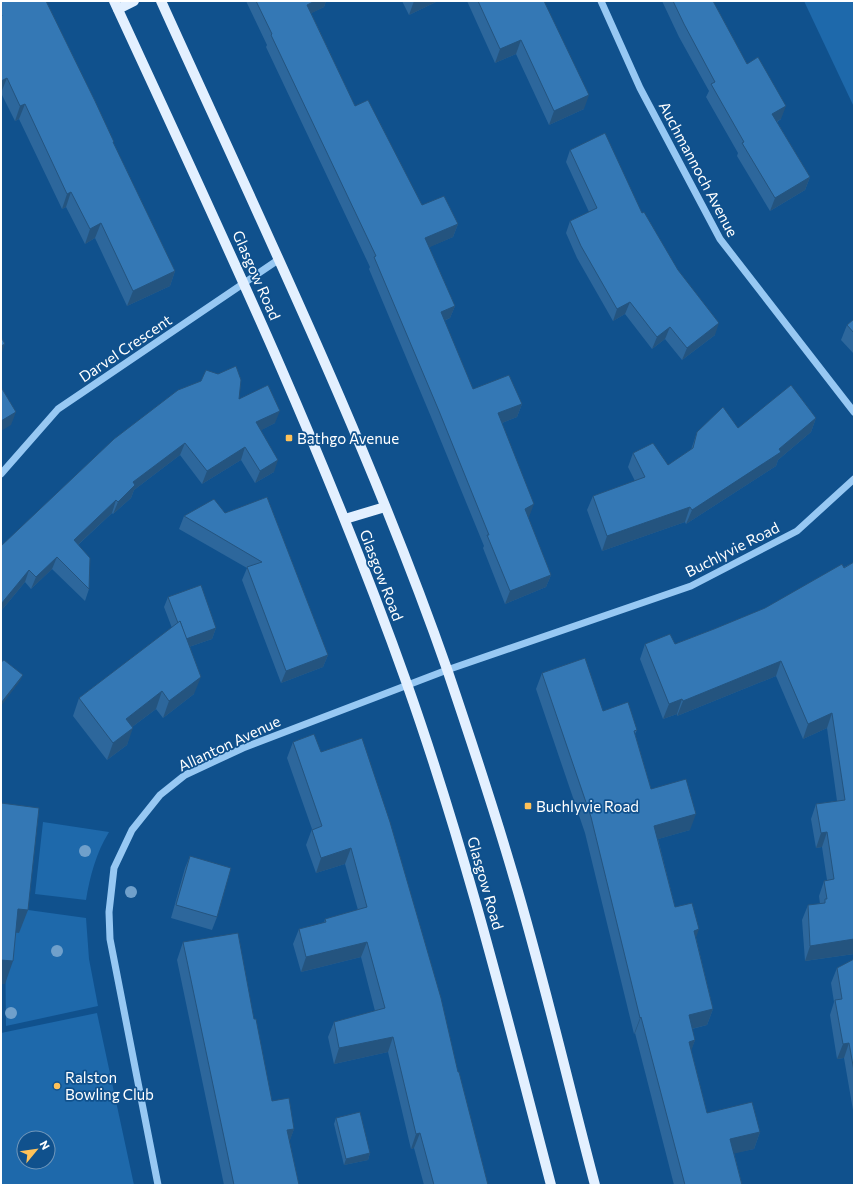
<svg xmlns="http://www.w3.org/2000/svg" width="855" height="1186" font-family="Commissioner,sans-serif">
	<style>
		.green { fill: #1e69ab; fill-rule: evenodd }
		.lines { fill: none; stroke-linecap: round; stroke-linejoin: round }
		.minor { stroke: #97c8f3; stroke-width: 7 }
		.major { stroke: #e3f0ff; stroke-width: 10 }
		.tree { fill: #70a0cb }
		.wall { fill: #2d679c }
		.shaded-wall { fill: #24547f }
		.building { fill: #3478b5; stroke: #24547f }
		.poi-dot { fill: #ffc259; stroke: #10518d; stroke-width: 1.5 }
		.labels { text-anchor: middle; dominant-baseline: central; stroke-width: 3.5; stroke-linejoin: round; paint-order: stroke }
		.street-label { font-size: 15px; fill: #fff; stroke: #10518d }
		.poi-label { font-size: 15px; fill: #fff; stroke: #10518d; text-anchor: start }
	</style>
	<rect width="100%" height="100%" fill="#10518d"/>
	<!-- green -->
	<g class="green">
		<polygon points="804,1 854,1 854,107"/>
		<path d="M 43,822 L 109,832 C 96,853 90,876 86,900 L 35,894 Z"/>
		<polygon points="21,909 86,918 89,959 98,1006 6,1026 5,932"/>
		<path d="M 97,1013 L 134,1185 L 1,1185 L 1,1033 ZM 24,1138 L 48,1138 L 48,1162 L 24,1162 Z"/>
	</g>
	<g class="lines">
		<!-- minor -->
		<g class="minor">
			<polyline points="601,1 640,88 720,239 854,412"/>
			<polyline points="1,474 58,409 278,260"/>
			<polyline points="158,1185 110,939 109,912 114,868 132,830 160,795 185,775 243,748 447,670 691,586 797,531 854,479"/>
		</g>
		<!-- major -->
		<g class="major">
			<path d="M 114,1 C 218,226 324,450 407,684 C 465,848 507,1017 551,1185"/>
			<path d="M 161,1 C 261,222 368,443 448,672 C 471,740 494,809 514,878 C 544,979 568,1083 595,1185"/>
			<polyline points="118,9 134,1"/>
			<polyline points="345,519 385,507"/>
		</g>
	</g>
	<!-- trees -->
	<g class="tree">
		<circle cx="85" cy="851" r="6"/>
		<circle cx="131" cy="892" r="6"/>
		<circle cx="57" cy="951" r="6"/>
		<circle cx="11" cy="1013" r="6"/>
	</g>
	<!-- wall -->
	<g class="wall">
		<polygon points="1,1 113,144 175,271 170,286 127,306 95,238 85,244 66,207 62,209 19,119 15,121 1,93"/>
		<polygon points="246,1 326,1 324,7 311,13 355,106 422,205 458,224 453,237 429,247 455,306 450,318 444,321 473,389 522,404 517,417 502,423 529,517 528,518 551,575 546,587 505,604 483,548 484,546 434,424 369,269 370,267 266,47 267,45"/>
		<polygon points="402,1 438,1 409,15"/>
		<polygon points="467,1 544,1 584,109 549,125 516,54 495,63"/>
		<polygon points="662,1 713,1 747,64 781,119 777,122 810,177 805,190 770,211 737,156 738,153 706,97 709,91 679,37"/>
		<polygon points="570,150 642,213 715,335 682,360 665,339 652,349 625,314 613,321 577,258 566,233 570,221 589,212 566,162"/>
		<polygon points="854,319 854,354 841,340 847,325"/>
		<polygon points="239,399 275,423 261,430 274,472 255,483 241,460 202,484 180,455 134,490 131,498 113,514 112,513 78,545 89,589 85,601 52,569 31,589 25,582 1,611 1,546"/>
		<polygon points="816,418 811,432 778,460 776,466 686,524 685,522 602,551 587,510 593,496 635,481 628,467 633,453 668,465 691,450 697,432"/>
		<polygon points="267,497 328,655 323,667 281,683 242,580 247,568 179,529 184,516 225,513"/>
		<polygon points="854,562 854,954 805,961 802,920 808,905 820,904 819,896 824,881 827,880 822,847 816,848 811,819 816,804 837,801 827,728 803,739 776,676 677,716 677,714 663,719 640,659 645,644 675,644 714,629 765,608"/>
		<polygon points="168,597 216,628 212,639 189,647 194,694 163,718 156,709 132,727 127,745 107,760 73,716 79,698 172,628 164,607"/>
		<polygon points="542,673 603,711 637,730 635,734 651,789 690,830 658,839 675,907 696,938 713,1009 707,1025 692,1029 695,1040 691,1050 707,1113 760,1132 754,1149 734,1153 742,1185 674,1185 635,1033 634,1034 585,833 536,689"/>
		<polygon points="293,742 321,752 458,1072 488,1185 424,1185 414,1148 411,1149 388,1052 334,1064 328,1037 334,1022 375,1011 361,957 301,972 293,944 299,929 324,923 325,919 358,910 345,864 316,873 306,845 312,829 287,758"/>
		<polygon points="190,856 217,917 212,930 171,918 185,868"/>
		<polygon points="183,942 254,1019 272,1101 294,1129 289,1142 299,1185 224,1185 177,960"/>
		<polygon points="854,959 854,1116 844,1058 837,1059 830,1015 834,1002 831,983 837,968"/>
		<polygon points="336,1118 370,1153 368,1160 344,1165 334,1124"/>
	</g>
	<!-- shaded-wall -->
	<g class="shaded-wall">
		<polygon points="315,1 326,1 324,7 302,18 307,5"/>
		<polygon points="414,1 438,1 409,15"/>
		<polygon points="521,40 516,54 495,63 500,49"/>
		<polygon points="7,78 1,93 1,81"/>
		<polygon points="589,95 584,109 549,125 554,111"/>
		<polygon points="25,104 19,119 15,121 20,106"/>
		<polygon points="786,106 781,119 767,127 772,114"/>
		<polygon points="810,177 805,190 770,211 775,198"/>
		<polygon points="71,192 66,207 62,209 67,194"/>
		<polygon points="101,223 95,238 85,244 90,229"/>
		<polygon points="458,224 453,237 421,251 425,238"/>
		<polygon points="175,271 170,286 127,306 133,291"/>
		<polygon points="630,302 625,314 613,321 617,309"/>
		<polygon points="455,306 450,318 436,324 441,312"/>
		<polygon points="719,323 715,335 682,360 687,348"/>
		<polygon points="670,327 665,339 652,349 657,337"/>
		<polygon points="5,344 1,355 1,346"/>
		<polygon points="522,404 517,417 494,426 498,413"/>
		<polygon points="280,411 275,423 252,435 256,422"/>
		<polygon points="16,412 11,425 1,431 1,421"/>
		<polygon points="816,418 811,432 778,460 776,466 686,524 692,510 779,449"/>
		<polygon points="185,443 180,455 134,490 131,498 113,514 118,502 133,482"/>
		<polygon points="245,447 241,460 202,484 207,471"/>
		<polygon points="278,460 274,472 255,483 260,471"/>
		<polygon points="116,500 112,513 69,553 74,540"/>
		<polygon points="534,504 529,517 520,521 525,509"/>
		<polygon points="690,507 685,522 602,551 607,536"/>
		<polygon points="57,557 52,569 31,589 36,577"/>
		<polygon points="29,570 25,582 1,611 1,604"/>
		<polygon points="551,575 546,587 505,604 510,591"/>
		<polygon points="216,628 212,639 180,650 184,639"/>
		<polygon points="328,655 323,667 281,683 286,671"/>
		<polygon points="781,661 776,676 677,716 683,701"/>
		<polygon points="23,675 20,681 1,706 1,703"/>
		<polygon points="201,677 194,694 163,718 169,701"/>
		<polygon points="162,691 156,709 120,736 126,719"/>
		<polygon points="682,699 677,714 663,719 669,704"/>
		<polygon points="832,713 827,728 803,739 808,724"/>
		<polygon points="133,728 127,745 107,760 113,743"/>
		<polygon points="696,814 690,830 648,842 654,826"/>
		<polygon points="827,832 822,847 816,848 821,833"/>
		<polygon points="351,848 345,864 316,873 321,858"/>
		<polygon points="18,909 28,910 19,933 10,932"/>
		<polygon points="699,929 693,946 694,931"/>
		<polygon points="854,939 854,954 805,961 810,946"/>
		<polygon points="367,942 361,957 301,972 306,957"/>
		<polygon points="1,960 13,961 5,984 1,984"/>
		<polygon points="713,1009 707,1025 683,1031 689,1015"/>
		<polygon points="641,1017 635,1033 634,1034 640,1018"/>
		<polygon points="393,1037 388,1052 334,1064 339,1048"/>
		<polygon points="695,1040 689,1057 689,1042"/>
		<polygon points="849,1043 844,1058 837,1059 843,1044"/>
		<polygon points="294,1129 288,1146 287,1130"/>
		<polygon points="760,1132 754,1149 724,1156 730,1139"/>
		<polygon points="420,1133 414,1148 411,1149 416,1134"/>
		<polygon points="370,1153 368,1160 344,1165 346,1159"/>
	</g>
	<!-- building -->
	<g class="building">
		<polygon points="1,1 46,1 95,101 114,142 113,142 175,271 133,291 101,223 90,229 71,192 67,194 25,104 20,106 7,78 1,81 1,16 2,16 1,13"/>
		<polygon points="256,1 315,1 307,5 355,106 368,100 422,205 444,196 458,224 425,238 455,306 441,312 473,389 509,375 522,404 498,413 534,504 525,509 551,575 510,591 487,535 489,535 439,411 374,257 376,256 271,35 272,34"/>
		<polygon points="478,1 544,1 589,95 554,111 521,40 500,49"/>
		<polygon points="673,1 713,1 747,64 758,57 786,106 772,114 810,177 775,198 742,143 744,142 711,84 715,82 684,24"/>
		<polygon points="605,133 642,213 644,212 678,270 719,323 687,348 670,327 657,337 630,302 617,309 581,246 570,221 597,208 570,150"/>
		<polygon points="854,319 854,333 847,325"/>
		<polygon points="1,337 5,344 1,346"/>
		<polygon points="236,366 241,380 239,399 268,385 280,411 256,422 278,460 260,471 245,447 207,471 185,443 133,482 135,485 118,502 116,500 74,540 90,558 89,589 57,557 36,577 29,570 1,604 1,546 114,439 178,390 201,381 206,370 218,374"/>
		<polygon points="791,385 816,418 779,449 781,452 692,510 690,507 607,536 593,496 645,477 633,453 653,443 668,465 693,448 697,432 723,407 738,428"/>
		<polygon points="1,387 16,412 1,421"/>
		<polygon points="267,497 328,655 286,671 247,567 262,562 184,516 214,499 225,513"/>
		<polygon points="854,562 854,939 810,946 808,905 825,903 825,899 827,899 824,881 834,879 827,832 821,833 816,804 845,800 832,713 808,724 781,661 683,701 682,699 669,704 645,644 670,634 675,644 714,629 765,608 842,564 844,568"/>
		<polygon points="201,585 216,628 186,639 180,621 178,623 168,597"/>
		<polygon points="180,621 201,677 169,701 162,691 126,719 133,728 113,743 79,698"/>
		<polygon points="585,658 603,711 628,702 637,730 634,731 651,789 686,779 696,814 654,826 675,907 692,903 699,929 694,931 713,1009 689,1015 695,1040 689,1042 707,1113 752,1102 760,1132 730,1139 742,1185 685,1185 641,1017 640,1018 591,817 542,673"/>
		<polygon points="4,660 23,675 1,703 1,662"/>
		<polygon points="314,734 321,752 362,738 390,822 441,998 458,1072 459,1072 488,1185 434,1185 420,1133 416,1134 393,1037 339,1048 334,1022 385,1008 367,942 306,957 299,929 326,922 325,919 367,907 351,848 321,858 312,830 322,826 293,742"/>
		<polygon points="1,803 39,808 28,910 18,909 13,961 1,960"/>
		<polygon points="190,856 231,868 217,917 176,905"/>
		<polygon points="238,933 254,1019 256,1019 272,1101 289,1098 294,1129 287,1130 299,1185 234,1185 183,942"/>
		<polygon points="854,959 854,1071 849,1043 843,1044 835,1000 842,999 837,968"/>
		<polygon points="360,1112 370,1153 346,1159 336,1118"/>
	</g>
	<!-- markers -->
	<g class="poi-dot">
		<rect x="285" y="434" width="8" height="8" rx="2"/>
		<rect x="524" y="802" width="8" height="8" rx="2"/>
		<circle cx="57" cy="1086" r="4"/>
	</g>
	<g class="labels">
		<!-- street labels -->
		<g class="street-label">
			<text transform="translate(699 169) rotate(62)">Auchmannoch Avenue</text>
			<text transform="translate(257 275) rotate(66)">Glasgow Road</text>
			<text transform="translate(125 348) rotate(-34)">Darvel Crescent</text>
			<text transform="translate(732 549) rotate(-27)">Buchlyvie Road</text>
			<text transform="translate(382 575) rotate(69)">Glasgow Road</text>
			<text transform="translate(229 743) rotate(-25)">Allanton Avenue</text>
			<text transform="translate(486 883) rotate(74)">Glasgow Road</text>
		</g>
		<!-- poi labels -->
		<g class="poi-label">
			<text x="297" y="438">Bathgo Avenue</text>
			<text x="536" y="806">Buchlyvie Road</text>
			<text x="65" y="1077">Ralston<tspan x="65" dy="17">Bowling Club</tspan></text>
		</g>
	</g>
	<!-- border -->
	<rect width="855" height="1186" fill="none" stroke="#ffffff" stroke-width="4"/>
	<!-- north arrow -->
	<g transform="translate(36 1150) rotate(61)"><circle r="19" fill="#10518d" stroke="#7097bb"/>
	<path d="M0-3L7 15L0 10L-7 15Z" fill="#ffc259"/>
	<text y="-6" font-size="11" font-weight="bold" text-anchor="middle" fill="#ffffff">N</text>
	</g>
</svg>
